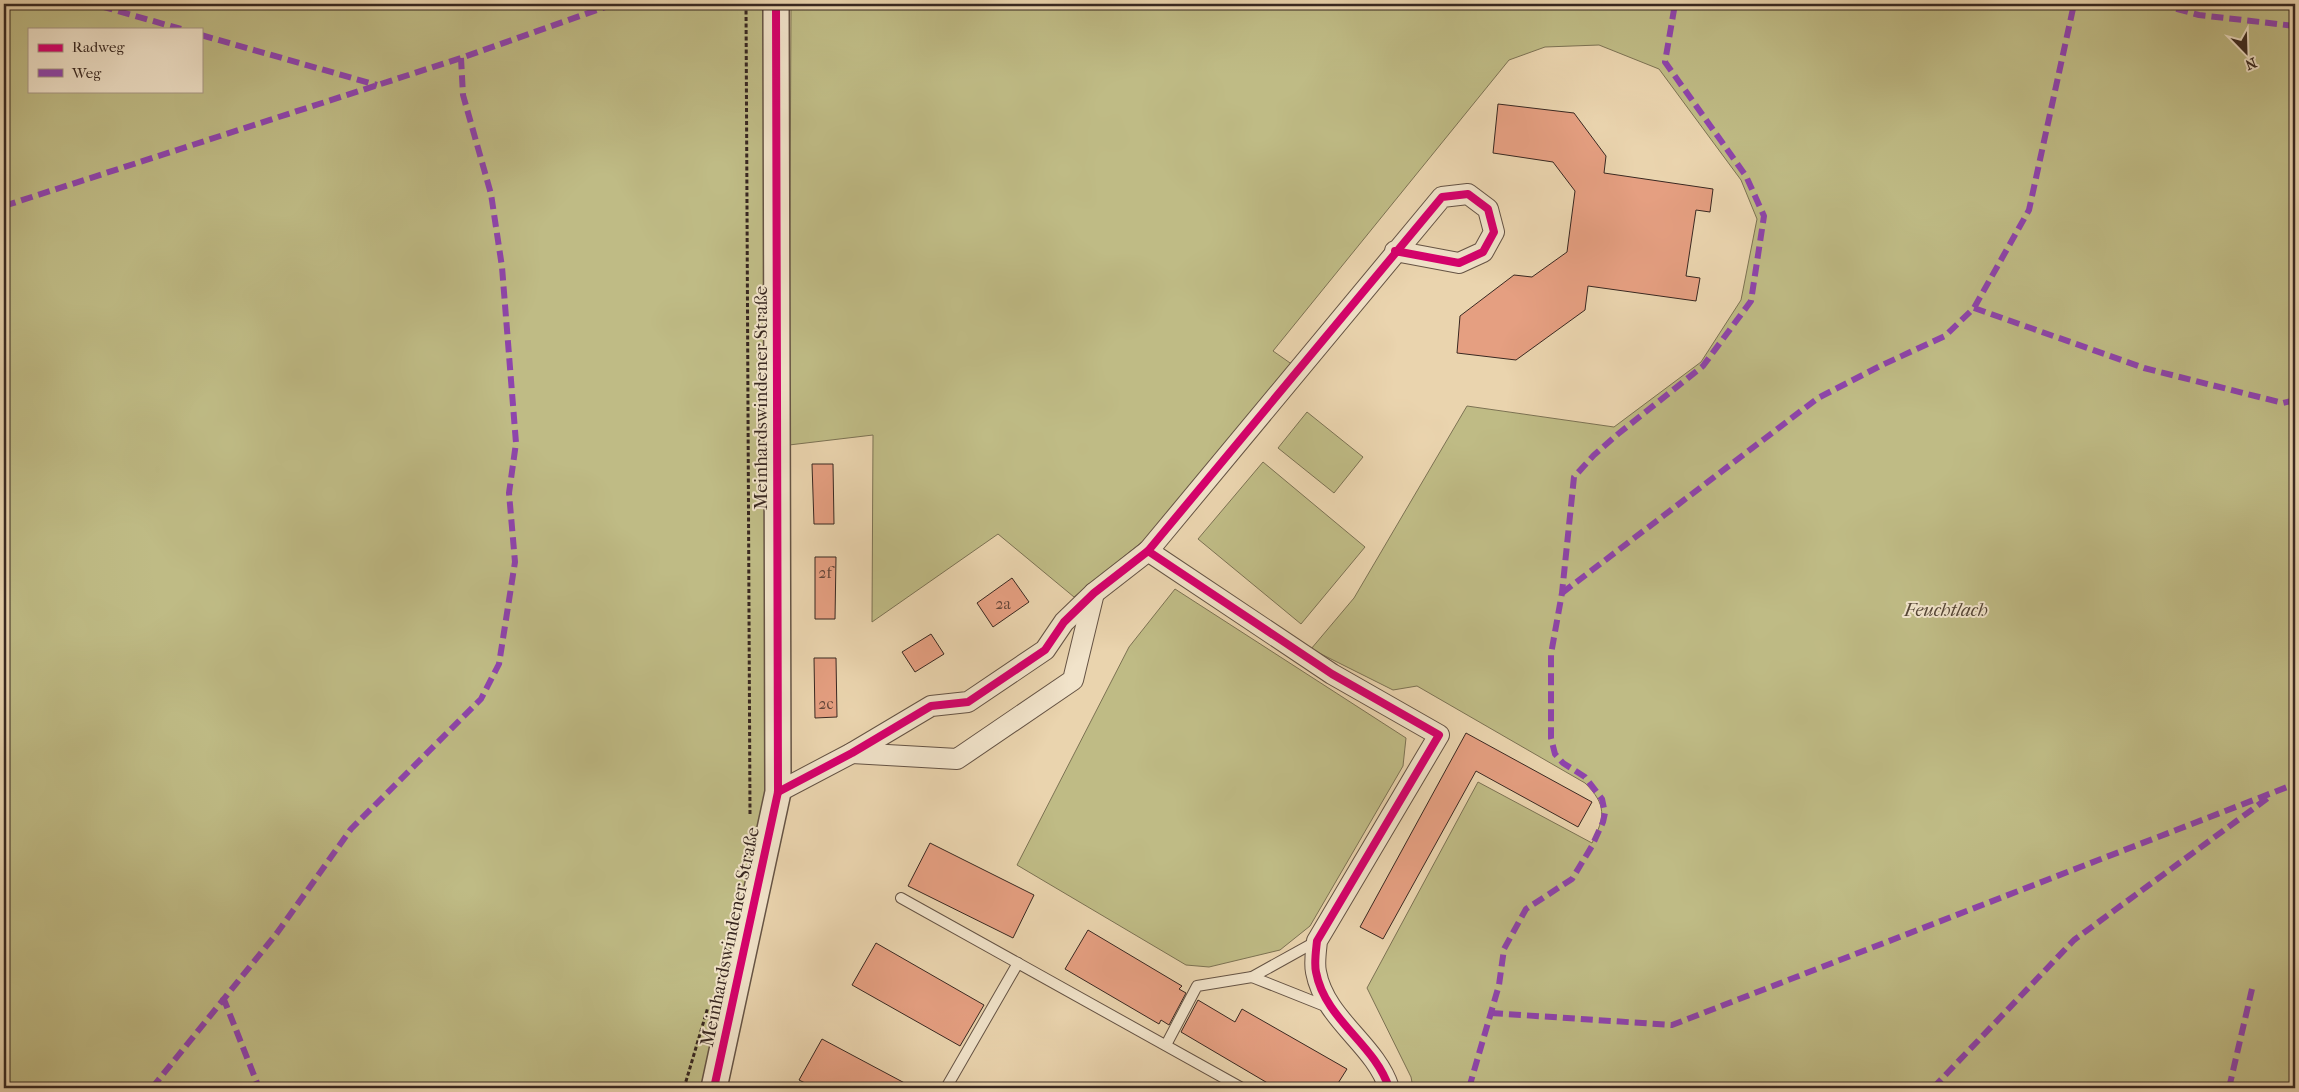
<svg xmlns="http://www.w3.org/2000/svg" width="2299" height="1092" font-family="'IM FELL French Canon',serif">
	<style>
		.green { fill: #bfbb85; stroke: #7c7253; fill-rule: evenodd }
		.building { fill: #e59f81; stroke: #392821 }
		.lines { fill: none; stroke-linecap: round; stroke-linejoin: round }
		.service-casing { stroke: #655344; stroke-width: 12 }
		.minor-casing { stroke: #655344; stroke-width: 22 }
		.tertiary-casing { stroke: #655344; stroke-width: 28 }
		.path { stroke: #392821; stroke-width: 3; stroke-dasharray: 4 2.5; stroke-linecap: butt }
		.service { stroke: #f1e3ca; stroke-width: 10 }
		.minor { stroke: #f1e3ca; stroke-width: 20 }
		.tertiary { stroke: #f1e3ca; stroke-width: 25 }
		.quiet { stroke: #8e44ad; stroke-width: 6; stroke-dasharray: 12 6; stroke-linecap: butt }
		.cycleway-casing { stroke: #f1e3ca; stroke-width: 11 }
		.cycleway { stroke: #d6006c; stroke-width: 8 }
		.labels { text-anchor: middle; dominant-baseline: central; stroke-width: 4; stroke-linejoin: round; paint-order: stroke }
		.number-label { font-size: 16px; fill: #644639 }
		.street-label { font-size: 19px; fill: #392821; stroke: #f1e3ca }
		.park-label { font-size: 19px; font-style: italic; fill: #544535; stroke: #f1e3ca }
	</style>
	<rect width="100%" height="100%" fill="#ead4ae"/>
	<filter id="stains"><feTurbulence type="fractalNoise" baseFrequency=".004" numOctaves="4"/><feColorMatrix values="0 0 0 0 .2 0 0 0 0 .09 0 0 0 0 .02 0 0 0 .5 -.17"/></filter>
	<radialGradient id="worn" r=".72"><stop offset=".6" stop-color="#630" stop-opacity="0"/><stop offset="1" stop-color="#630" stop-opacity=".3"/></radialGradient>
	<!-- green -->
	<g class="green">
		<path d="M 4,4 L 767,4 L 770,796 L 710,1088 L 4,1088 ZM 29,29 L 201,29 L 201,91 L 29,91 Z"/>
		<path d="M 791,4 L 2295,4 L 2295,1088 L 1413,1088 L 1411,1077 L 1367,988 L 1478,782 L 1592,843 C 1605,817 1607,805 1585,783 L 1417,686 L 1393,690 L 1311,649 L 1354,598 L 1467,406 L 1614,427 L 1701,362 L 1741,300 L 1757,219 L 1741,180 L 1659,69 L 1599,45 L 1545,47 L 1509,60 L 1273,351 L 1293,365 L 1148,537 L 1074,597 L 998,534 L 872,622 L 873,435 L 789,445 Z"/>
		<polygon points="1307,412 1363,457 1334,493 1278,448"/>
		<polygon points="1263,462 1365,547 1301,624 1198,539"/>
		<polygon points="1175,589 1406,738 1403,766 1310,926 1280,950 1209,967 1186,965 1017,865 1129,647"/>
	</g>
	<!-- building -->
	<g class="building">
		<polygon points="1498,104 1574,113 1606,156 1604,173 1713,189 1710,212 1696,210 1686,276 1700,278 1696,301 1588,286 1585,310 1516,360 1457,353 1460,316 1514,275 1532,277 1567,252 1575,191 1553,162 1493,153"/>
		<polygon points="812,464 833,464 834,524 814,524"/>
		<polygon points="815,557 836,557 835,619 815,619"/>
		<polygon points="1012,578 1029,602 993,627 977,603"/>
		<polygon points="931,634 944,654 915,672 902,652"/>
		<polygon points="814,658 836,658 837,717 815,718"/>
		<polygon points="1466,733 1592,802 1578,827 1476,771 1383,939 1360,927"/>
		<polygon points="930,843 1034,895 1013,938 908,886"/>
		<polygon points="1088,930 1182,986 1179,989 1186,993 1169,1025 1161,1020 1159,1024 1065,969"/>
		<polygon points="876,943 984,1005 960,1046 852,985"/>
		<polygon points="1198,1000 1235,1022 1242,1009 1347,1069 1335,1088 1276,1088 1181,1032"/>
		<polygon points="822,1039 914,1088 815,1088 799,1080"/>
	</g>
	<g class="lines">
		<!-- service casing -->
		<g class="service-casing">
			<g id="service">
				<polyline points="901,898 1242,1088"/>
				<polyline points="1252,977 1330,1008"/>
				<polyline points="1166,1045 1197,986 1252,977 1317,941"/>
				<polyline points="946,1088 1018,963"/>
			</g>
		</g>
		<!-- minor casing -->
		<g class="minor-casing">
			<g id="minor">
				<polyline points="1148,551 1442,197 1468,194 1488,209 1494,232 1483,252 1459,263 1395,251"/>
				<polyline points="852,753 957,759 1073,680 1094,593"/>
				<path d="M 778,792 L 852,753 L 931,706 L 968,702 L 1045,650 L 1064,622 L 1094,593 L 1148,551 L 1332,674 L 1439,735 L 1317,941 C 1316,951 1314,963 1316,972 C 1325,1020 1375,1044 1389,1088"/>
			</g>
		</g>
		<!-- tertiary casing -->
		<g class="tertiary-casing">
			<polyline id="tertiary" points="714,1088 778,792 776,4"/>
		</g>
		<!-- path -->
		<g class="path">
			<polyline points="746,4 750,814"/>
			<polyline points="684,1088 708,1007"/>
		</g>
		<!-- service -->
		<use href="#service" class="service"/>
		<!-- minor -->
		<use href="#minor" class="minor"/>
		<!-- tertiary -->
		<use href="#tertiary" class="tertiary"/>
		<!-- quiet -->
		<g class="quiet">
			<polyline points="103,4 104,7 181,29"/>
			<polyline points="2159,4 2199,15 2295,26"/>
			<polyline points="201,35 377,85"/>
			<polyline points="4,206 461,58 614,4"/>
			<polyline points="1974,308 2144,368 2283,403 2295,400"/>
			<polyline points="1562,593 1818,398 1880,366 1945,336 1974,308 2029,210 2074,4"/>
			<polyline points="223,997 259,1088"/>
			<polyline points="1491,1013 1672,1025 2295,784"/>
			<polyline points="152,1088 277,933 351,829 481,699 499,664 515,562 509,493 516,443 502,267 491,194 463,95 461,58"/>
			<polyline points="1469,1088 1499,985 1504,949 1526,909 1572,879 1592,846 1603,822 1605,813 1602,799 1585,777 1563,763 1555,754 1551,738 1551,654 1562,593 1574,477 1594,455 1618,434 1703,366 1751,301 1764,216 1746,176 1665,62 1675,4"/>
			<polyline points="1933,1088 2074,940 2272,795"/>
			<polyline points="2229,1088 2252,989"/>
		</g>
		<!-- cycleway casing -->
		<g class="cycleway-casing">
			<g id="cycleway">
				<polyline points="1148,551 1442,197 1468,194 1488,209 1494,232 1483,252 1459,263 1395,251"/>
				<path d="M 778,792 L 852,753 L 931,706 L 968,702 L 1045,650 L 1064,622 L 1094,593 L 1148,551 L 1332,674 L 1439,735 L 1317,941 C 1316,951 1314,963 1316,972 C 1325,1020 1375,1044 1389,1088"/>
				<polyline points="714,1088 778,792 776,4"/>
			</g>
		</g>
		<!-- cycleway -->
		<use href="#cycleway" class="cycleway"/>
	</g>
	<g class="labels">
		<!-- number labels -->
		<g class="number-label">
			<text x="825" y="572">2f</text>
			<text x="1003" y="603">2a</text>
			<text x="826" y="703">2c</text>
		</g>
		<!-- street labels -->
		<g class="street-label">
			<text transform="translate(761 398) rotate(-90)">Meinhardswindener Straße</text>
			<text transform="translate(730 937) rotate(-78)">Meinhardswindener Straße</text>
		</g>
		<!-- park labels -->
		<g class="park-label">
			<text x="1946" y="610">Feuchtlach</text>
		</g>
	</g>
	<!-- margin -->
	<rect width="2299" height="1092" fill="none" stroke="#ead4ae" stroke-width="20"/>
	<rect x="5" y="5" width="2289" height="1082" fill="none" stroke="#392821" stroke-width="2.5"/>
	<rect x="10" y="10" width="2279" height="1072" fill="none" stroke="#392821"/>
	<!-- legend -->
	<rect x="28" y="28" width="175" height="65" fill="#f1e3ca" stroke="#a79886"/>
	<rect x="38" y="44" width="25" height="8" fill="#d6006c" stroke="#a79886"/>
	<text x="72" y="52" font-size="15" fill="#392821">Radweg</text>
	<rect x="38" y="69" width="25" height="8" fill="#8e44ad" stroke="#a79886"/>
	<text x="72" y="78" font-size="15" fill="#392821">Weg</text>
	<!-- north arrow -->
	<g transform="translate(2246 52) rotate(157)" stroke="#f1e3ca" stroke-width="4" paint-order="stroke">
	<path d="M0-4L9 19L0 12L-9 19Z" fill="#392821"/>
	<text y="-8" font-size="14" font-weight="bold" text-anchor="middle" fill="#392821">N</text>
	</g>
	<rect width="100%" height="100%" filter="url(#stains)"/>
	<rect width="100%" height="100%" fill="url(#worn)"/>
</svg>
